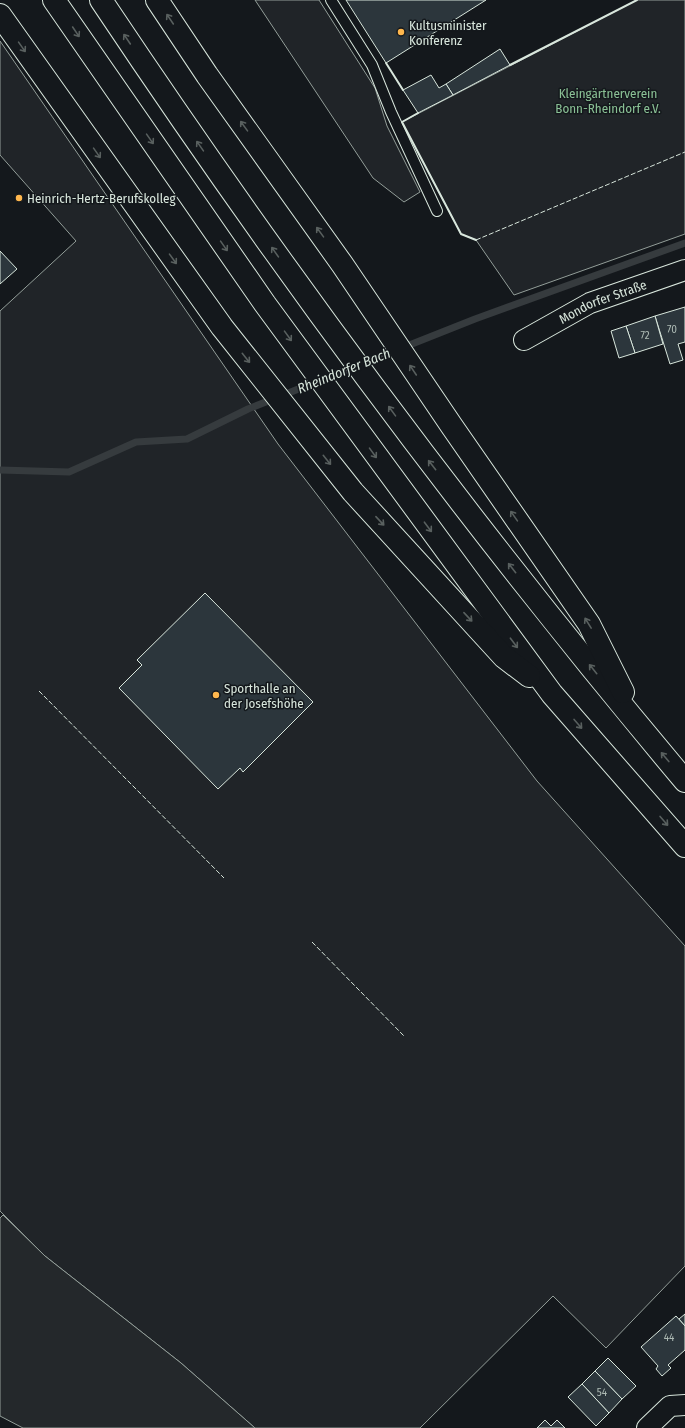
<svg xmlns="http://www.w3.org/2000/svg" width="685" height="1428" font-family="'Fira Sans Condensed',sans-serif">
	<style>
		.green { fill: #202428; stroke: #939e99 }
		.parking { fill: #24282b; stroke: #939e99 }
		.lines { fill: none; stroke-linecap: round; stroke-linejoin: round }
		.stream { stroke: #363b3e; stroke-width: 7 }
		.building { fill: #2c363c; stroke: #d8e6dc }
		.service-casing { stroke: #d8e6dc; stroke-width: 12 }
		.minor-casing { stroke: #d8e6dc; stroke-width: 22 }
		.motorway-casing { stroke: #d8e6dc; stroke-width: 24 }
		.service { stroke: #14181c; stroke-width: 10 }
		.minor { stroke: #14181c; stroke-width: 20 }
		.motorway { stroke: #14181c; stroke-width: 22 }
		.fence { stroke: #d8e6dc; stroke-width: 1; stroke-dasharray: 5 2; stroke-linecap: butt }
		.wall { stroke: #d8e6dc; stroke-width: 2 }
		.oneway { stroke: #59605f }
		.poi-dot { fill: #ffb74d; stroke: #14181c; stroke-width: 1.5 }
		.labels { text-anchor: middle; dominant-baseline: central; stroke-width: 3; stroke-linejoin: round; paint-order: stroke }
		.number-label { font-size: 11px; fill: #adbab4 }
		.poi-label { font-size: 13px; fill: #d8e6dc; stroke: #14181c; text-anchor: start }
		.park-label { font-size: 13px; fill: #8ac095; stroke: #14181c }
		.street-label { font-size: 13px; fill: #d8e6dc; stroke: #14181c }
		.water-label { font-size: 14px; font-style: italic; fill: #d8e6dc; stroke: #14181c }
	</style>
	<rect width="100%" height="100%" fill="#14181c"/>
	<!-- green -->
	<g class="green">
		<polygon points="255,0 319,0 375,88 387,126 420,192 404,202 373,178"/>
		<polygon points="637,0 685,0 685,234 514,295 476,240 461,234 402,122"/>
		<polygon points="0,41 278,444 537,781 685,946 685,1266 606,1348 553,1296 420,1428 255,1428 181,1363 45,1256 0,1211 0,311 76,241 0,155"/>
	</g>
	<!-- parking -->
	<polygon class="parking" points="3,1215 45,1256 181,1363 255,1428 23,1428 0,1416 0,1218"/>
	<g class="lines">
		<!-- stream -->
		<polyline class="stream" points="0,470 69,472 136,442 187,439 248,409 475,319 685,243"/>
	</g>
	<!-- building -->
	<g class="building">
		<polygon points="346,0 486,0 386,63"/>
		<polygon points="500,49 510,65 453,95 446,84"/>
		<polygon points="431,75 439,88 446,84 453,95 418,113 403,90"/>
		<polygon points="0,251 17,269 0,284"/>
		<polygon points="685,307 685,342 678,344 683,360 670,364 655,316"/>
		<polygon points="655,316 663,344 635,353 626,326"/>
		<polygon points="626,326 635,353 619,358 611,331"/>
		<polygon points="205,593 313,702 243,772 240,768 218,789 119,688 142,665 137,660"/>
		<polygon points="685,1314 685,1326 679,1319"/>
		<polygon points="676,1316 685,1326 685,1350 668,1365 671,1368 662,1376 656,1369 658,1366 641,1347"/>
		<polygon points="608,1358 636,1386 622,1399 595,1371"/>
		<polygon points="595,1371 622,1399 609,1413 582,1384"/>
		<polygon points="582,1384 609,1413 596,1426 568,1397"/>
		<polygon points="545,1420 551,1426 557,1420 565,1428 537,1428"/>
	</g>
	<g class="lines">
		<!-- service casing -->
		<g class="service-casing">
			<polyline id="service" points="331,0 372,65 391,112 437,211"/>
		</g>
		<!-- minor casing -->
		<g class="minor-casing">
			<g id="minor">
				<path id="s1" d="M 524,340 L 590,303 L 685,270"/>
				<polyline points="647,1428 670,1406 685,1405"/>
			</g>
		</g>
		<!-- motorway casing -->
		<g class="motorway-casing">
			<g id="motorway">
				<polyline points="54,0 265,304 552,694 685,846"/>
				<path d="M 101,0 C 281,270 476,532 685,781"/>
				<polyline points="157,0 207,75 342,264 451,425 589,624 623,692"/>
				<polyline points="0,15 222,327 353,492 504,657 529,676"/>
			</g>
		</g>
		<!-- service -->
		<use href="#service" class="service"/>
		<!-- minor -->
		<use href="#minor" class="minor"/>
		<!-- motorway -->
		<use href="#motorway" class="motorway"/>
		<!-- fence -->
		<g class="fence">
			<polyline points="476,240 685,152"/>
			<polyline points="39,691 224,878"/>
			<polyline points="312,942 404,1036"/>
		</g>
		<!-- wall -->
		<g class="wall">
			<polyline points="386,63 403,90"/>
			<polyline points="510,65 637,0"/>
			<polyline points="418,113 402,122 461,234 476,240"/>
		</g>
	</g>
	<!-- one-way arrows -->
	<defs><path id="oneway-shaft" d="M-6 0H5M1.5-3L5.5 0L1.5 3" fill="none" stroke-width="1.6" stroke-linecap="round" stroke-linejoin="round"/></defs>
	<g class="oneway">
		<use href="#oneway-shaft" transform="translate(170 19) rotate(-124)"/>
		<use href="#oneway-shaft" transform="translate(76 32) rotate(56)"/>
		<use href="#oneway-shaft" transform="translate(127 39) rotate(-124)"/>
		<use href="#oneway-shaft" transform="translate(22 47) rotate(55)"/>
		<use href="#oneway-shaft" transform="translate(244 126) rotate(-126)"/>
		<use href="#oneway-shaft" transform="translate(150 139) rotate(55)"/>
		<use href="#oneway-shaft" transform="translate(200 146) rotate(-125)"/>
		<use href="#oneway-shaft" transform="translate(97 153) rotate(55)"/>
		<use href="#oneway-shaft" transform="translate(320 232) rotate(-126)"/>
		<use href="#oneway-shaft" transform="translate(224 246) rotate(55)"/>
		<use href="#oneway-shaft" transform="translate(275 252) rotate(-125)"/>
		<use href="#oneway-shaft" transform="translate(173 259) rotate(54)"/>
		<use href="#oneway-shaft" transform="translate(288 336) rotate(54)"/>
		<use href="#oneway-shaft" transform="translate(246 358) rotate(51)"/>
		<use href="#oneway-shaft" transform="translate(413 370) rotate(-124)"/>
		<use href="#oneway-shaft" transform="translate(392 411) rotate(-126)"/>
		<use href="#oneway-shaft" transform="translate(373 453) rotate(54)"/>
		<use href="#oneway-shaft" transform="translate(327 460) rotate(51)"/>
		<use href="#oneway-shaft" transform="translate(432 465) rotate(-128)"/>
		<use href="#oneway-shaft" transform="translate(514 516) rotate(-125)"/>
		<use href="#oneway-shaft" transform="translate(380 521) rotate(47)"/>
		<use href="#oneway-shaft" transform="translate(428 527) rotate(53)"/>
		<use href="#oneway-shaft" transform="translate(512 568) rotate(-128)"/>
		<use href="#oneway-shaft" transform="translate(468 617) rotate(47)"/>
		<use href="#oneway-shaft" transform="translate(588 623) rotate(-122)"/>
		<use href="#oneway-shaft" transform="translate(514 643) rotate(53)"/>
		<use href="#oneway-shaft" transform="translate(593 669) rotate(-129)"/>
		<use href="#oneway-shaft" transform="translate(578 724) rotate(49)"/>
		<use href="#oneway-shaft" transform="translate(665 757) rotate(-130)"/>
		<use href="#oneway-shaft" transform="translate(664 821) rotate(49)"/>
	</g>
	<!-- markers -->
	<g class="poi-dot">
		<circle cx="401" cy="32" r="4"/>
		<circle cx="19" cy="198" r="4"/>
		<circle cx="216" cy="695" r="4"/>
	</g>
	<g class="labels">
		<!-- number labels -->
		<g class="number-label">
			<text x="672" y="329">70</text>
			<text x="645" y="335">72</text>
			<text x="669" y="1337">44</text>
			<text x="602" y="1392">54</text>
		</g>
		<!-- poi labels -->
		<g class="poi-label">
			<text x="409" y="25">Kultusminister<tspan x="409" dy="15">Konferenz</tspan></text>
			<text x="27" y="198">Heinrich-Hertz-Berufskolleg</text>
			<text x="224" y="688">Sporthalle an<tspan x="224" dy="15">der Josefshöhe</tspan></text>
		</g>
		<!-- park labels -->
		<g class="park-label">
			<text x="608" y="93">Kleingärtnerverein<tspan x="608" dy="15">Bonn-Rheindorf e.V.</tspan></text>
		</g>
		<!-- street labels -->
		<g class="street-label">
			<text stroke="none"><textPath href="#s1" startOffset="88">Mondorfer Straße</textPath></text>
		</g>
		<!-- water labels -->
		<g class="water-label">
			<text transform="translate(344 371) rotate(-22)">Rheindorfer Bach</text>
		</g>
	</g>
</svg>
